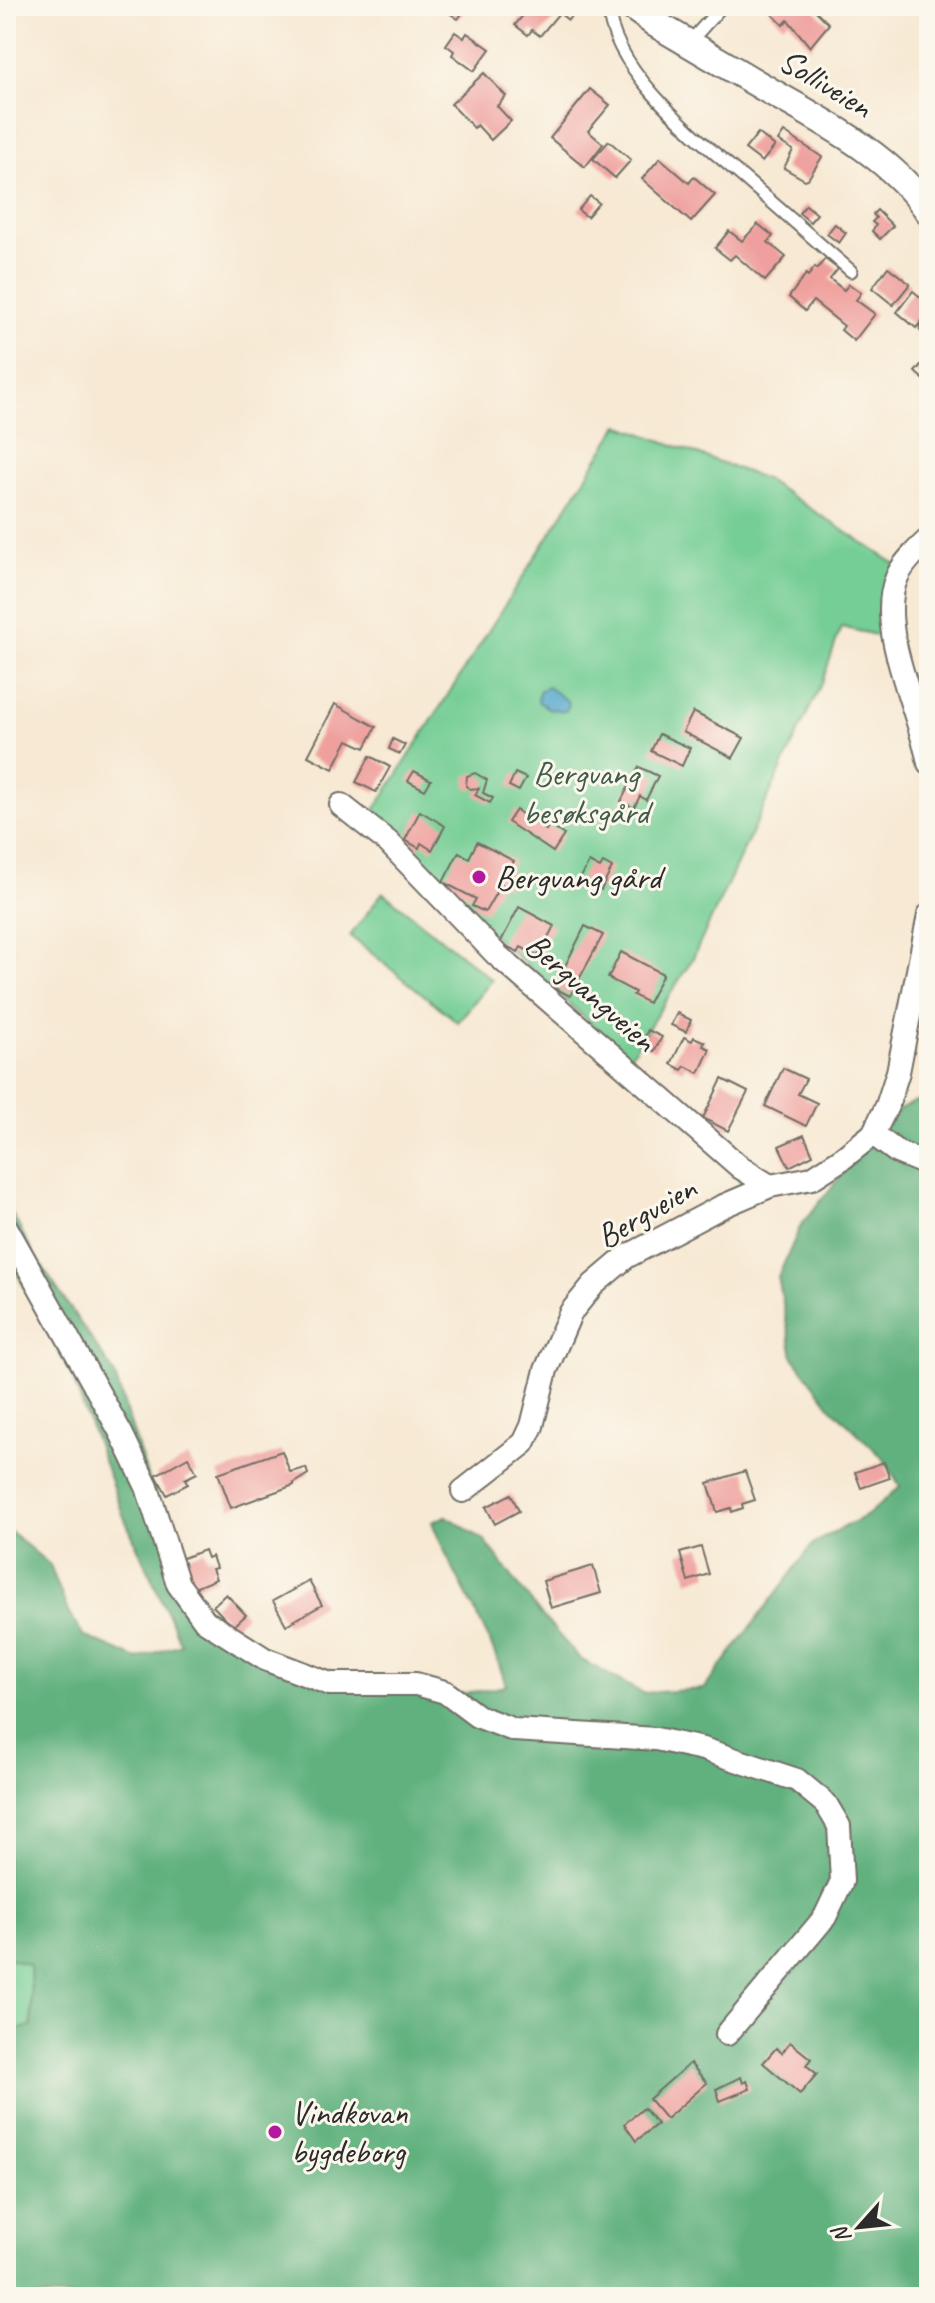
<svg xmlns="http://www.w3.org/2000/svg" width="935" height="2303" font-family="Caveat,sans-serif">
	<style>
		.green { fill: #75ce94; stroke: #507c60; stroke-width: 2 }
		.forest { fill: #60b17e; stroke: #466e54; stroke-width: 2 }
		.water { fill: #50a6cc; stroke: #3e687c; stroke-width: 2 }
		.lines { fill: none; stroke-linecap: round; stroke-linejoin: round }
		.stream { stroke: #50a6cc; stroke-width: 6 }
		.building { fill: #efa09e }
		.service-casing { stroke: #726e66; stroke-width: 15 }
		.minor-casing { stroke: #726e66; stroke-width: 26 }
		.tertiary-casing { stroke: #726e66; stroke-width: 30 }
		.service { stroke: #fff; stroke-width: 11 }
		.minor { stroke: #fff; stroke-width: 22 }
		.tertiary { stroke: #fff; stroke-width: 26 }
		.poi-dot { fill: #b5179e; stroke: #fbf7ec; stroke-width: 3 }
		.labels { text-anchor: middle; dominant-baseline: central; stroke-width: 6; stroke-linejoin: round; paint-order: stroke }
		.street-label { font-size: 34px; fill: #2b2b2b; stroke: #fbf7ec }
		.park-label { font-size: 34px; fill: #415c4a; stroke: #fbf7ec }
		.poi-label { font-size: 34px; fill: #2b2b2b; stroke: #fbf7ec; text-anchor: start }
	</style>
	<rect width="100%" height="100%" fill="#fbf7ec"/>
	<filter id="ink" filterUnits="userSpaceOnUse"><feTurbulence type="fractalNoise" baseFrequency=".0125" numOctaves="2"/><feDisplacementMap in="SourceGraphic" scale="16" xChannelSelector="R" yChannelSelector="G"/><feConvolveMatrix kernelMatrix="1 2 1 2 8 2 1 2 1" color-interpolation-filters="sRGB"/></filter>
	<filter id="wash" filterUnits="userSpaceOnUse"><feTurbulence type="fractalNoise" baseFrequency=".006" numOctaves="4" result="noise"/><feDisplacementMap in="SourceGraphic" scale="32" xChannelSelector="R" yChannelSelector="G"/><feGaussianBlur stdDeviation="1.8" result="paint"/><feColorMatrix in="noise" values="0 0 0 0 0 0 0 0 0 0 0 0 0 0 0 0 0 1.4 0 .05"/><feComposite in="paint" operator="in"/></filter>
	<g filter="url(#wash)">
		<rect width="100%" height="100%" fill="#f7e9d3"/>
		<!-- green -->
		<g class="green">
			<polygon points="619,425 765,479 895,564 884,637 841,627 823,680 692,960 629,1058 368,821"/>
			<polygon points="383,892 492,980 458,1022 350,936"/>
			<polygon points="6,1957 30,1965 32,2027 6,2032"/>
		</g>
		<!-- forest -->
		<path class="forest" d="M 916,1101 L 929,1104 L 929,2297 L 6,2297 L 6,2032 L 32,2026 L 30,1965 L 6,1957 L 6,1528 L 50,1565 L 68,1612 L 84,1636 L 137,1659 L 181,1644 L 124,1517 L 72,1377 L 6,1253 L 6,1177 L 10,1210 L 33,1253 L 114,1373 L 182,1584 L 206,1615 L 306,1677 L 465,1694 L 506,1686 C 490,1628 453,1578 432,1522 L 446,1516 L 484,1540 L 543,1617 L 580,1659 L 642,1693 L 704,1689 L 814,1543 L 869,1514 L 900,1486 L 884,1459 L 831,1407 L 793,1357 L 778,1277 L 801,1225 L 891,1114 Z"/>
		<!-- water -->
		<polygon class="water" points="548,687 567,701 569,704 566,711 550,709 538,702 539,691"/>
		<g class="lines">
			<!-- stream -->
			<polyline class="stream" points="925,2061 929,2057"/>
		</g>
		<g id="blocks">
			<!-- building -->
			<g class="building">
				<polygon points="439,6 468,6 458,19"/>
				<polygon points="527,6 575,6 577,8 568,20 559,13 540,36 532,30 528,35 515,25 529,8"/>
				<polygon points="775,6 811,6 829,24 810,47 788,20 783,25 769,11"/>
				<polygon points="455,32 464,38 467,33 490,49 474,71 452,55 454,51 446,45"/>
				<polygon points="484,73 506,96 497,106 511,121 491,140 477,125 474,128 451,104"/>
				<polygon points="590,89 610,105 588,131 603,144 585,167 550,138"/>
				<polygon points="784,132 822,157 808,179 805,180 784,168 793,150 778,141"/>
				<polygon points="758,133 775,146 762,162 745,149"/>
				<polygon points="609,141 631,160 615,178 593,159"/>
				<polygon points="660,158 689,183 694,177 715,195 691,222 642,179"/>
				<polygon points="590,196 599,203 587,217 578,210"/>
				<polygon points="806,205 817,214 810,222 799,213"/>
				<polygon points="877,210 893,226 880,239 872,231 876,225 872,222 876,218 873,214"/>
				<polygon points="758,224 773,236 768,242 786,257 765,281 735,255 730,260 715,248 729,231 742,241"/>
				<polygon points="835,224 846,233 839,243 827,234"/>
				<polygon points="825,259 838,269 830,279 844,290 849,284 861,293 856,300 875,314 854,341 841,330 844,326 813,301 805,311 789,297 806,274 808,276 815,267 817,269"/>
				<polygon points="888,267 910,284 893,305 872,288"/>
				<polygon points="913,291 929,304 929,313 916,328 897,312"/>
				<polygon points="929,355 929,384 915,372"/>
				<polygon points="335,704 376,727 365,748 348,740 333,769 308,756"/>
				<polygon points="693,712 744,738 733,758 683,732"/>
				<polygon points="659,734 690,748 682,766 651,751"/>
				<polygon points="393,739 405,745 400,754 389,749"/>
				<polygon points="370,756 390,767 376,792 356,782"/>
				<polygon points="639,767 658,776 646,800 640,796 634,808 621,801"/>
				<polygon points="414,771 431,780 425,790 408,781"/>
				<polygon points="475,773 487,780 483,793 493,798 490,803 475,795 479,788 470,789 466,786 467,776"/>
				<polygon points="515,773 526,778 519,791 509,786"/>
				<polygon points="516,810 546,830 549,825 564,835 553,852 508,822"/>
				<polygon points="420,811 445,826 432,850 421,843 419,848 405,840"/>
				<polygon points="477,842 514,861 508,872 513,874 506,887 501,884 485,912 472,906 476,899 443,882 459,852 469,858"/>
				<polygon points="589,862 600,868 603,863 612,868 601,890 580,879"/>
				<polygon points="519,907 554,926 538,956 521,947 518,952 500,943"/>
				<polygon points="585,926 603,935 570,996 554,988"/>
				<polygon points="621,952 663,974 648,1003 633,995 635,992 608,978"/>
				<polygon points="677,1013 691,1020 686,1032 671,1025"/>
				<polygon points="648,1030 662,1037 654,1051 641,1043"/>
				<polygon points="684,1037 692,1041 694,1037 705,1042 703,1046 710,1049 699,1073 685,1066 682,1070 671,1064"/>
				<polygon points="783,1068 806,1079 798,1094 817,1103 806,1126 765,1106"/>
				<polygon points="722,1079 748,1092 728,1131 703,1118"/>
				<polygon points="804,1135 813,1155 789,1167 779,1146"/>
				<polygon points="282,1451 290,1472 306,1468 308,1474 294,1483 294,1485 231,1508 218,1473"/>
				<polygon points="188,1457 197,1473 185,1479 188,1484 167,1495 156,1475"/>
				<polygon points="884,1462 890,1478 861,1488 855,1472"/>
				<polygon points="745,1471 755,1500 742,1504 743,1508 732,1512 731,1508 717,1512 708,1483"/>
				<polygon points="511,1494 519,1511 495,1524 486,1507"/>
				<polygon points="701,1547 709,1574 688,1581 680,1553"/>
				<polygon points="204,1550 207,1558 212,1556 216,1568 212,1569 216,1579 192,1589 180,1559"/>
				<polygon points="593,1566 601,1593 551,1608 543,1581"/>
				<polygon points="309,1581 322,1605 286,1625 273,1601"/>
				<polygon points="226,1594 246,1615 233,1627 213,1606"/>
				<polygon points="790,2042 811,2059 806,2065 817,2074 800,2094 763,2063 776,2048 782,2053"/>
				<polygon points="690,2063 707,2083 666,2119 649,2099"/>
				<polygon points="741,2077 743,2083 747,2081 750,2089 720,2101 716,2089"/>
				<polygon points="644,2108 657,2124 636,2141 624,2124"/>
			</g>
		</g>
	</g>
	<g filter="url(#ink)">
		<use href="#blocks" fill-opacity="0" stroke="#726e66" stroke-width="2"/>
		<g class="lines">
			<!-- service casing -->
			<g class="service-casing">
				<g id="service">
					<path d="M 608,6 C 613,75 704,143 752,185 C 785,214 818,242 851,271"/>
					<polyline points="688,44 722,6"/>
					<polyline points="914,190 929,183"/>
					<polyline points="926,328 929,330"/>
				</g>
			</g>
			<!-- minor casing -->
			<g class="minor-casing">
				<g id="minor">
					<path d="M 929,539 C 918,549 903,563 897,577 C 875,626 919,710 929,763"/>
					<polyline points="341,805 388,842 497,955 741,1168 770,1186"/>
					<polyline points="873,1134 897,1152 929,1165"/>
					<polyline points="6,1227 121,1433 147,1487 178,1584 205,1621 265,1659 330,1684 416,1684 445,1692 477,1716 514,1730 656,1739 703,1749 797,1780 826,1804 839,1826 842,1881 825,1917 727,2034"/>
					<polyline points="463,1491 524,1443 532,1426 546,1370 571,1312 593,1285 626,1257 721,1207 770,1186 812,1178 843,1158 873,1134 887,1106 898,1072 929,915"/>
				</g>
			</g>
			<!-- tertiary casing -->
			<g class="tertiary-casing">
				<path id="tertiary" d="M 631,6 L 656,24 C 693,46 730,68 768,90 C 826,123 891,156 929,212"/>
			</g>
			<!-- service -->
			<use href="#service" class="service"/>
			<!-- minor -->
			<use href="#minor" class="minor"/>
			<!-- tertiary -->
			<use href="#tertiary" class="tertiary"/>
		</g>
	</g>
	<!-- markers -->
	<g class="poi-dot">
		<circle cx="479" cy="877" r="8"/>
		<circle cx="275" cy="2132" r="8"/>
	</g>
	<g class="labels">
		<!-- street labels -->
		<g class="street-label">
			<text transform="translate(826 83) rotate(31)">Solliveien</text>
			<text transform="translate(591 992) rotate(41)">Bergvangveien</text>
			<text transform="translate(646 1212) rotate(-30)">Bergveien</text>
		</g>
		<!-- park labels -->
		<g class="park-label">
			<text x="586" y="773">Bergvang<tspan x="586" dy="39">besøksgård</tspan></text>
		</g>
		<!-- poi labels -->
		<g class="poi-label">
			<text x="495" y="877">Bergvang gård</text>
			<text x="291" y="2112">Vindkovan<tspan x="291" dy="39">bygdeborg</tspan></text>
		</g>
	</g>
	<!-- margin -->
	<rect width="935" height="2303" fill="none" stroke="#fbf7ec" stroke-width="32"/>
	<!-- north arrow -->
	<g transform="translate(859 2227) rotate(243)" stroke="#fbf7ec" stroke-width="6" paint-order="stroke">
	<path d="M0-6L14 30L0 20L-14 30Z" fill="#2b2b2b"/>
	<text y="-12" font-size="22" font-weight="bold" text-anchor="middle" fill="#2b2b2b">N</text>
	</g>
</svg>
